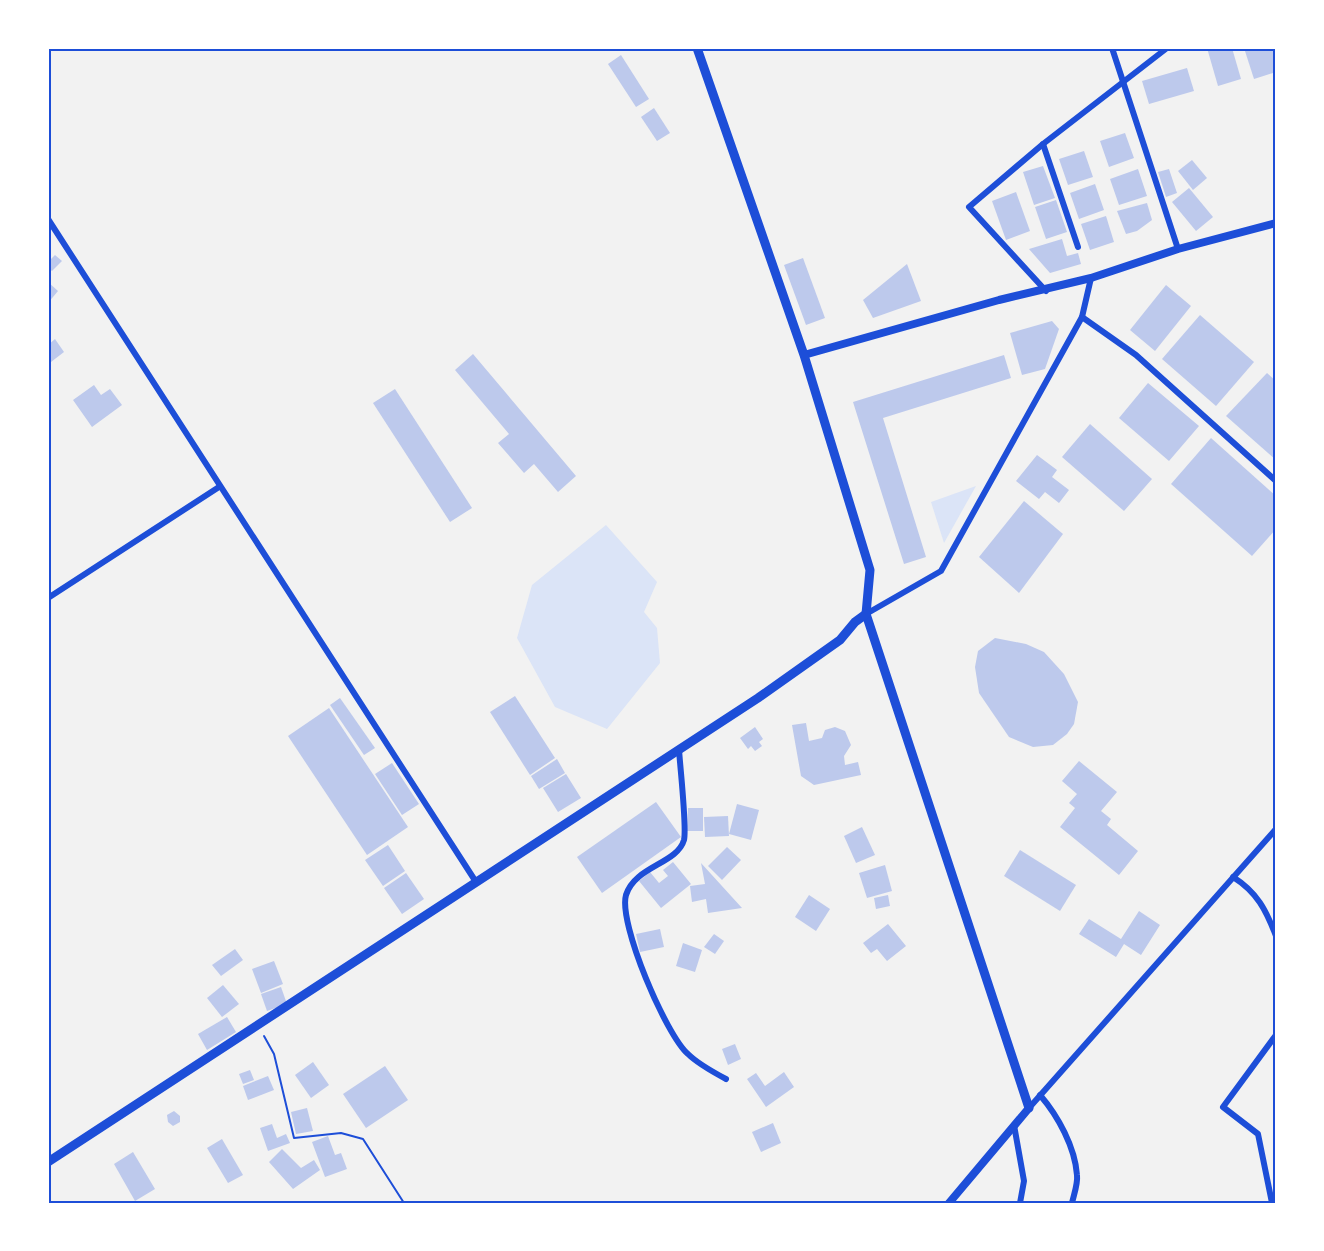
<svg xmlns="http://www.w3.org/2000/svg" width="1324" height="1251" font-family="Ubuntu,sans-serif">
	<style>
		.green { fill: #dbe4f7 }
		.building { fill: #bdc9ec }
		.lines { fill: none; stroke-linecap: round; stroke-linejoin: round }
		.path { stroke: #1d4ed8; stroke-width: 2 }
		.minor { stroke: #1d4ed8; stroke-width: 6 }
		.tertiary { stroke: #1d4ed8; stroke-width: 8 }
		.secondary { stroke: #1d4ed8; stroke-width: 9 }
		.neatline { fill: none; stroke: #1d4ed8; stroke-width: 2 }
	</style>
	<rect width="100%" height="100%" fill="#f2f2f2"/>
	<!-- green -->
	<g class="green">
		<polygon points="976,486 944,543 931,502"/>
		<polygon points="606,525 657,582 644,612 657,628 660,663 607,729 555,707 517,638 532,585"/>
	</g>
	<!-- building -->
	<g class="building">
		<polygon points="1207,48 1232,48 1241,79 1218,86"/>
		<polygon points="1244,48 1274,48 1276,72 1254,79"/>
		<polygon points="621,55 649,99 636,107 608,64"/>
		<polygon points="1187,68 1194,91 1149,104 1142,81"/>
		<polygon points="654,108 670,133 657,141 641,117"/>
		<polygon points="1125,133 1134,158 1109,167 1100,141"/>
		<polygon points="1084,151 1093,177 1068,185 1059,159"/>
		<polygon points="1192,160 1207,178 1193,190 1178,171"/>
		<polygon points="1043,166 1055,198 1034,205 1023,172"/>
		<polygon points="1138,169 1147,196 1119,205 1110,179"/>
		<polygon points="1169,169 1177,193 1166,197 1158,172"/>
		<polygon points="1095,184 1104,210 1079,219 1070,193"/>
		<polygon points="1189,188 1213,217 1196,231 1172,202"/>
		<polygon points="1016,192 1030,231 1006,240 992,201"/>
		<polygon points="1056,200 1067,232 1046,239 1035,207"/>
		<polygon points="1147,203 1152,220 1137,231 1126,234 1117,211"/>
		<polygon points="1106,216 1114,242 1090,250 1081,224"/>
		<polygon points="1062,239 1067,256 1078,253 1081,264 1050,273 1029,249"/>
		<polygon points="55,255 62,261 52,271 48,268 48,262"/>
		<polygon points="803,258 825,318 806,325 784,265"/>
		<polygon points="907,264 921,301 873,318 863,300"/>
		<polygon points="48,282 58,291 48,303"/>
		<polygon points="1166,285 1191,306 1155,351 1130,330"/>
		<polygon points="1200,315 1254,362 1216,406 1162,359"/>
		<polygon points="1052,321 1059,329 1045,369 1022,375 1010,333"/>
		<polygon points="55,339 64,352 51,362 48,358 48,345"/>
		<polygon points="473,354 576,476 558,492 534,464 524,473 498,443 509,434 455,370"/>
		<polygon points="1004,355 1011,378 883,418 926,557 904,564 853,402"/>
		<polygon points="1267,373 1276,381 1276,460 1226,416"/>
		<polygon points="1148,383 1199,426 1169,461 1119,418"/>
		<polygon points="94,385 101,395 110,389 122,405 92,427 73,400"/>
		<polygon points="395,389 472,508 450,522 373,403"/>
		<polygon points="1090,424 1152,479 1124,511 1062,457"/>
		<polygon points="1211,438 1276,496 1276,529 1252,556 1171,484"/>
		<polygon points="1037,455 1057,470 1052,477 1069,490 1059,503 1045,492 1039,499 1016,481"/>
		<polygon points="1024,501 1063,534 1019,593 979,557"/>
		<polygon points="995,638 1026,644 1044,652 1064,674 1078,702 1074,724 1067,734 1053,745 1033,747 1009,737 979,693 975,667 978,651"/>
		<polygon points="515,696 555,758 530,775 490,712"/>
		<polygon points="340,698 375,748 364,755 330,705"/>
		<polygon points="329,708 408,827 367,855 288,736"/>
		<polygon points="806,723 809,741 822,738 825,730 835,727 845,731 851,745 844,756 845,765 858,762 861,775 814,785 801,776 792,725"/>
		<polygon points="755,727 763,739 759,742 762,746 755,751 751,746 748,749 740,738"/>
		<polygon points="557,759 565,773 539,789 531,776"/>
		<polygon points="1079,761 1117,792 1101,811 1111,819 1107,825 1138,851 1119,875 1060,827 1075,808 1069,803 1077,794 1062,781"/>
		<polygon points="392,763 419,804 402,815 375,774"/>
		<polygon points="566,774 581,798 558,812 543,788"/>
		<polygon points="656,802 681,837 602,893 577,857"/>
		<polygon points="737,804 759,810 751,840 729,834"/>
		<polygon points="688,808 703,808 703,831 687,831"/>
		<polygon points="728,816 729,836 705,837 704,817"/>
		<polygon points="862,827 875,855 856,863 844,836"/>
		<polygon points="388,845 405,871 383,886 365,860"/>
		<polygon points="727,847 741,860 722,880 708,866"/>
		<polygon points="1020,850 1076,885 1060,911 1004,876"/>
		<polygon points="673,862 691,884 661,908 639,881 650,872 659,883 668,876 663,870"/>
		<polygon points="701,863 742,908 708,913 706,899 692,902 690,886 705,884"/>
		<polygon points="885,865 892,891 867,898 859,873"/>
		<polygon points="406,873 424,899 402,914 384,888"/>
		<polygon points="809,895 830,909 816,931 795,917"/>
		<polygon points="888,895 890,906 876,909 874,898"/>
		<polygon points="1139,911 1160,925 1141,955 1124,944 1116,957 1079,934 1089,919 1121,939"/>
		<polygon points="888,924 906,946 887,961 877,949 871,953 863,943"/>
		<polygon points="660,929 664,947 640,952 636,934"/>
		<polygon points="714,934 724,941 715,954 704,947"/>
		<polygon points="683,943 702,950 695,972 676,966"/>
		<polygon points="235,949 243,960 221,976 212,965"/>
		<polygon points="274,961 283,984 261,993 252,969"/>
		<polygon points="223,985 239,1004 222,1017 207,998"/>
		<polygon points="281,987 287,1004 267,1011 261,994"/>
		<polygon points="227,1017 236,1032 207,1050 198,1034"/>
		<polygon points="735,1044 741,1059 728,1065 722,1049"/>
		<polygon points="313,1062 329,1085 311,1098 295,1075"/>
		<polygon points="385,1066 408,1100 366,1128 343,1094"/>
		<polygon points="250,1070 254,1080 243,1084 239,1074"/>
		<polygon points="784,1072 794,1087 766,1107 747,1079 756,1073 765,1086"/>
		<polygon points="268,1076 274,1090 248,1100 243,1086"/>
		<polygon points="307,1108 313,1131 296,1134 291,1112"/>
		<polygon points="174,1111 180,1116 180,1122 173,1126 168,1122 167,1115"/>
		<polygon points="773,1123 781,1143 761,1152 752,1132"/>
		<polygon points="272,1124 277,1138 286,1134 290,1143 268,1151 260,1128"/>
		<polygon points="328,1136 335,1155 341,1153 347,1169 325,1177 312,1142"/>
		<polygon points="222,1139 243,1175 228,1183 207,1148"/>
		<polygon points="282,1149 301,1168 314,1160 320,1170 293,1189 269,1162"/>
		<polygon points="133,1152 155,1189 135,1201 114,1164"/>
	</g>
	<g class="lines">
		<!-- path -->
		<polyline class="path" points="264,1036 274,1054 294,1138 341,1133 363,1139 404,1203"/>
		<!-- minor -->
		<g class="minor">
			<polyline points="1112,48 1178,249"/>
			<polyline points="1043,144 1078,247"/>
			<polyline points="48,219 476,882"/>
			<polyline points="1046,291 969,207 1043,144 1167,48"/>
			<polyline points="1082,317 1136,355 1276,481"/>
			<polyline points="48,598 219,487"/>
			<polyline points="866,614 941,571 1082,317 1091,278"/>
			<path d="M 679,749 C 680,767 687,827 684,840 C 677,864 635,866 626,895 C 618,923 666,1035 688,1054 C 698,1064 713,1072 726,1079"/>
			<path d="M 1233,877 C 1257,892 1266,910 1276,936"/>
			<path d="M 1040,1095 C 1058,1116 1075,1147 1077,1175 C 1078,1184 1074,1194 1072,1203"/>
			<polyline points="1029,1108 1276,829"/>
			<polyline points="1014,1125 1024,1181 1020,1203"/>
			<polyline points="1272,1203 1258,1134 1223,1107 1276,1035"/>
		</g>
		<!-- tertiary -->
		<g class="tertiary">
			<polyline points="804,355 999,300 1091,278 1178,249 1276,223"/>
			<polyline points="949,1203 1029,1108"/>
		</g>
		<!-- secondary -->
		<g class="secondary">
			<polyline points="697,48 804,355 870,570 866,614 1029,1108"/>
			<polyline points="48,1162 758,698 840,640 855,622 866,614"/>
		</g>
	</g>
	<!-- border -->
	<rect width="1324" height="1251" fill="none" stroke="#ffffff" stroke-width="99"/>
	<rect x="50" y="50" width="1224" height="1152" class="neatline"/>
</svg>
